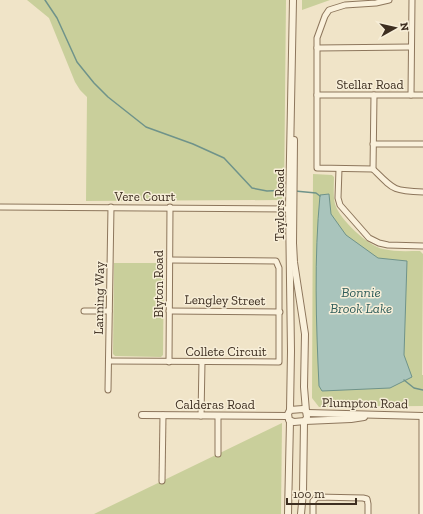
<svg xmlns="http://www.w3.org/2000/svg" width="423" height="514" font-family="'Zilla Slab',serif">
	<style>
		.green { fill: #c9cf9b }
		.water { fill: #a9c4bc; stroke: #6f938a }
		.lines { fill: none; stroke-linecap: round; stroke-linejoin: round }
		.stream { stroke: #6f938a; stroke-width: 1.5 }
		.minor-casing { stroke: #8d765c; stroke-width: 7 }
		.tertiary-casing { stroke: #8d765c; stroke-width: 8 }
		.minor { stroke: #faf1dc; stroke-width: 5 }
		.tertiary { stroke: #faf1dc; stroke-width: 6 }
		.labels { text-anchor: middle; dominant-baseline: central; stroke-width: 3; stroke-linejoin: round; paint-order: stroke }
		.street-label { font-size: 13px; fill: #3d2e20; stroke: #f7eed8 }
		.water-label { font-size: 14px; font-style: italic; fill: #2f5d5a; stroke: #f7eed8 }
	</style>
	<rect width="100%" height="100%" fill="#f0e4c8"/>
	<!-- green -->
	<g class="green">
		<polygon points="27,0 286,0 284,197 280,200 86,201 87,97 80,90 75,82 49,18"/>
		<polygon points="302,0 330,0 302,10"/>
		<path d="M 313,174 L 332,175 L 334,177 C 334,185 333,196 335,204 C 339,219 368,246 383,249 C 395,252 408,251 420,251 L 423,254 L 422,375 L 423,375 L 423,406 L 319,407 L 312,398 Z"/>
		<polygon points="114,263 164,263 163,355 161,357 115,356 113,354"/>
		<polygon points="282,423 281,514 94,514"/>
	</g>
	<!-- water -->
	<path class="water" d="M 329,194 L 331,214 L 346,235 L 378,258 L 407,261 L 404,355 L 412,377 L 390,388 L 322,391 L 319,386 C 316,322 314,258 320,195 Z"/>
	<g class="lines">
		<!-- stream -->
		<g class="stream">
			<polyline points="45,0 57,18 77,62 94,83 108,97 146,127 193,144 224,158 252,188 267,191 288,190"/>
			<polyline points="295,191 316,193 320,196"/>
			<polyline points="404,380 414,388 423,390"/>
		</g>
		<!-- minor casing -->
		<g class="minor-casing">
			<g id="minor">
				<polyline points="317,48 411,47"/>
				<polyline points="317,95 423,95"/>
				<path d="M 374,95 L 373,169 C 394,190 393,191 423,192"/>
				<polyline points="411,95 412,0"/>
				<polyline points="373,144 423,144"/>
				<polyline points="339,169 338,198 340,205 369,238 379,243 388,245 423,246"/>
				<polyline points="373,169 317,168 317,38 325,16 329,10 345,5 376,3 389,0"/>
				<polyline points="0,207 289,209"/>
				<polyline points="84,311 109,311"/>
				<polyline points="169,311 280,312"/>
				<polyline points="109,361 279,362 279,268 276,261 170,260"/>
				<polyline points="169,362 170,207"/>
				<polyline points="108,390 111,207"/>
				<polyline points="201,416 202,362"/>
				<polyline points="218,454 218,416"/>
				<polyline points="162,481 163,415"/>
				<polyline points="313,514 313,501 317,497 363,498 367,499 368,504 368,514"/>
				<polyline points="422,514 422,416"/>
			</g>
		</g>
		<!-- tertiary casing -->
		<g class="tertiary-casing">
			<g id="tertiary">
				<polyline points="294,140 293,243 294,262 305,334 304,387 306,411"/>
				<polygon points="303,409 306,411 307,417 305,421 294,422 289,420 288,414 290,410"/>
				<polyline points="290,410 291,351 289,209 293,0"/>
				<polyline points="307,413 423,416"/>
				<polyline points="142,415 288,416"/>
				<polyline points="305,421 351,419 364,417"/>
				<polyline points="288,514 290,421"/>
				<polyline points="301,514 303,492 304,422"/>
			</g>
		</g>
		<!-- minor -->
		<use href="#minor" class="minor"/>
		<!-- tertiary -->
		<use href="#tertiary" class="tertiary"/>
	</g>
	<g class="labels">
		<!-- street labels -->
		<g class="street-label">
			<text x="370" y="84">Stellar Road</text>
			<text x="145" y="196">Vere Court</text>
			<text transform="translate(279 205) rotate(-90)">Taylors Road</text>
			<text transform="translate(158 284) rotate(-90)">Blyton Road</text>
			<text transform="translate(99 298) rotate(-89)">Lanning Way</text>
			<text transform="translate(225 300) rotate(1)">Lengley Street</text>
			<text x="226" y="351">Collete Circuit</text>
			<text transform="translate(365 403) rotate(1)">Plumpton Road</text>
			<text x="215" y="404">Calderas Road</text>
		</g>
		<!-- water labels -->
		<g class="water-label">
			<text x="361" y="292">Bonnie<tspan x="361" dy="16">Brook Lake</tspan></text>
		</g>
	</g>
	<!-- north arrow -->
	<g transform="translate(395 28) rotate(82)" stroke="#f7eed8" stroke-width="3" paint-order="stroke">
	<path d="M0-3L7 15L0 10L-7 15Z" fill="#3d2e20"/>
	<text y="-6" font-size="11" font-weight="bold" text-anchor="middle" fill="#3d2e20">N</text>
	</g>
	<!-- scale -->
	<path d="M287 498v6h69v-6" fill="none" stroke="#3d2e20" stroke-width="2"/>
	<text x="293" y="498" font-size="12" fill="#3d2e20" stroke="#f7eed8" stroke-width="3" paint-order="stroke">100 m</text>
</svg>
